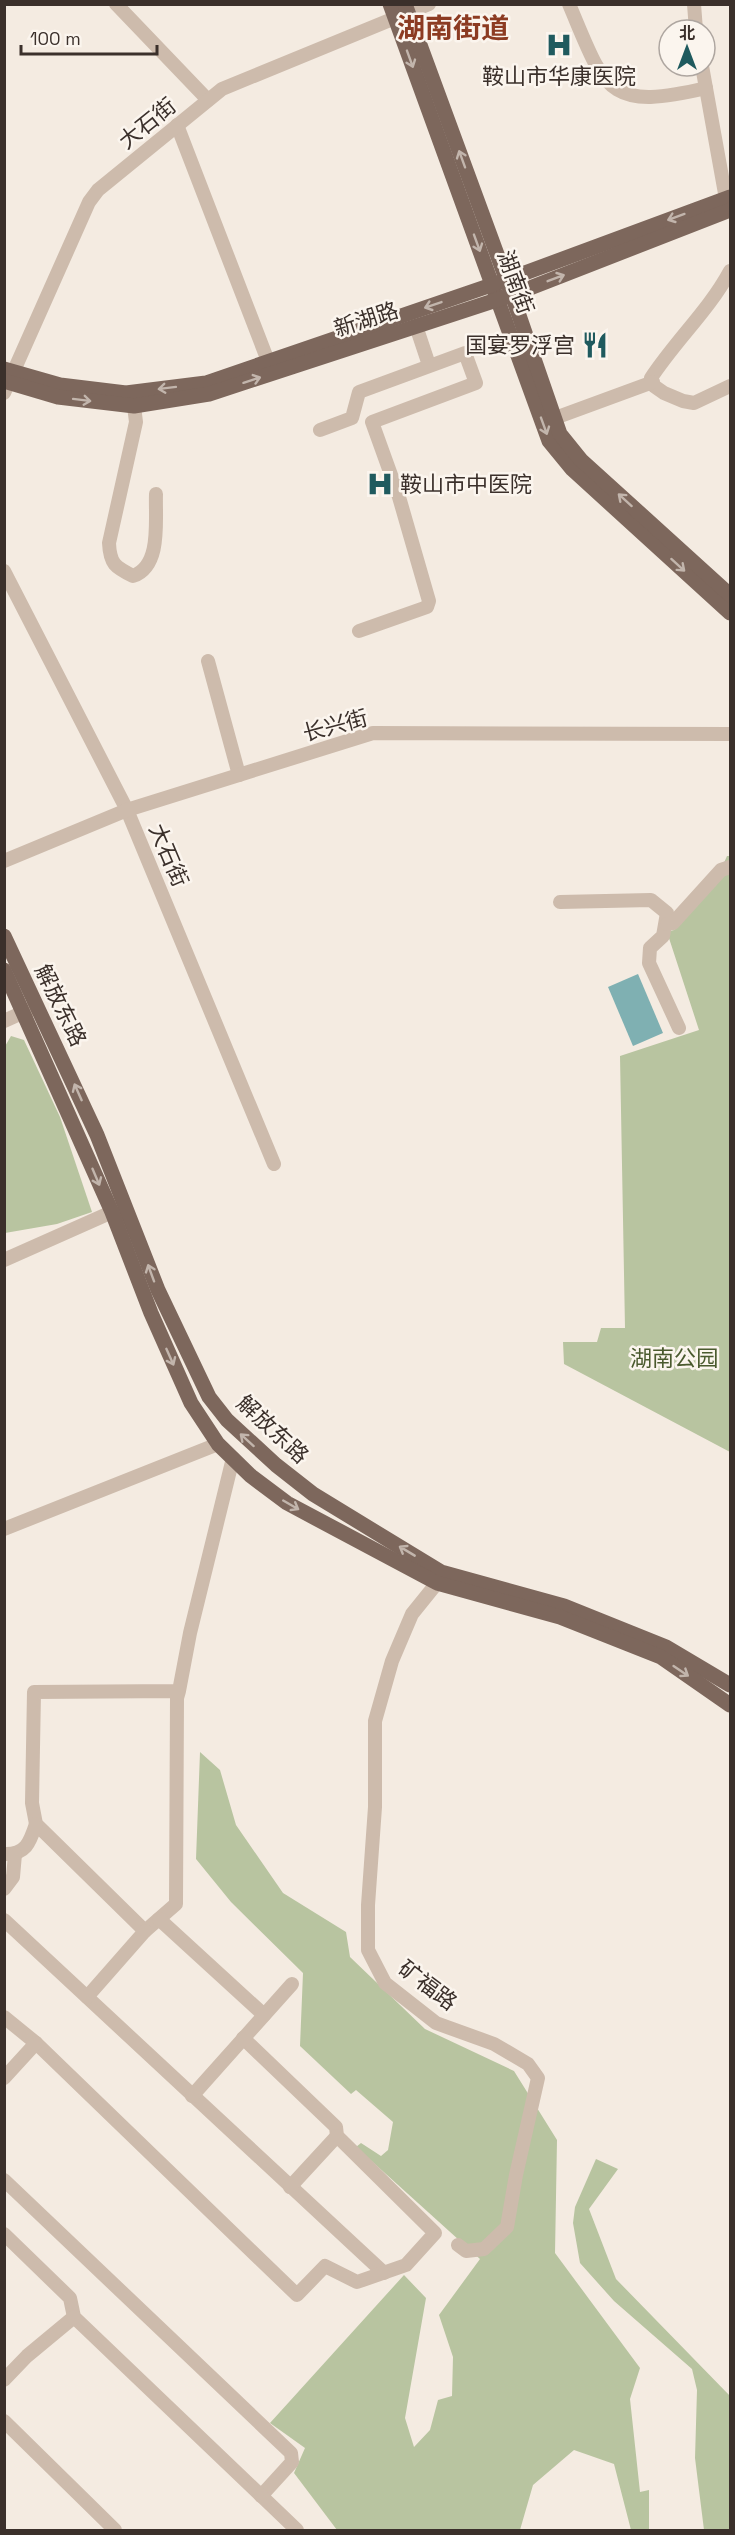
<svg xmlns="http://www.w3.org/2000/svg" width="735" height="2535" font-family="'Space Grotesk','Noto Sans SC',sans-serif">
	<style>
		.green { fill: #b8c4a0 }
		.water { fill: #7fb0b2 }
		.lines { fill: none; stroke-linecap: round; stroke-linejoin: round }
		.minor { stroke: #cdbbac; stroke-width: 14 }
		.major { stroke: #7d675c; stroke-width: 15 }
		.oneway { stroke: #c2b5ac }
		.labels { text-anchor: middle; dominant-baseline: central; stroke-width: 5; stroke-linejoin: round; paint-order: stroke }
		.poi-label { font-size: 22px; fill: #3b302b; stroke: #fbf5ee }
		.street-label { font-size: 22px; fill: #3b302b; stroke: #fbf5ee }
		.park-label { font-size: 22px; fill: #4a5a2e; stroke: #fbf5ee }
		.district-label { font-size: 28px; font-weight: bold; fill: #8c3b22; stroke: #fbf5ee }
	</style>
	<rect width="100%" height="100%" fill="#f4ebe1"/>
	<!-- green -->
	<g class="green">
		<polygon points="727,856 730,856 730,1452 564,1364 563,1342 597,1342 601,1328 625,1328 620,1056 699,1030 667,932 674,930 713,888"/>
		<polygon points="11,1036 24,1040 60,1117 92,1212 57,1224 5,1233 4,1048"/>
		<polygon points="200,1752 220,1770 236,1825 283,1893 346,1932 350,1957 425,2029 514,2071 557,2140 555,2253 640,2368 630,2399 640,2492 649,2490 649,2530 631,2530 614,2464 574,2450 533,2485 520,2530 337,2530 294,2473 305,2448 270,2423 404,2275 426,2298 405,2418 414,2447 430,2430 438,2400 452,2396 453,2357 439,2315 480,2259 356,2147 361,2143 381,2156 388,2150 393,2122 356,2090 351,2094 300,2046 303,1973 231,1902 196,1859"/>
		<polygon points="596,2159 618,2169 589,2209 616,2279 730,2396 730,2530 704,2530 695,2458 697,2390 692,2369 614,2301 580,2263 573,2223 575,2207"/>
	</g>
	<!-- water -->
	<polygon class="water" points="638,974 663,1033 633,1046 608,987"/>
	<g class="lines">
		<!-- minor -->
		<g class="minor">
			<polyline points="116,4 208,100"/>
			<path d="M 569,4 C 605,89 606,112 706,88"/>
			<polyline points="694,4 696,30"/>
			<polyline points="702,66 726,199"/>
			<polyline points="177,125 268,361"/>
			<path d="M 730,271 C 709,310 676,340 651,378 L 654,386 L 664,393 L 683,401 L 694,403 L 730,386"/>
			<polyline points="416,326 429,365"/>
			<polyline points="4,393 89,202 98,190 222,89 429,4"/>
			<path d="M 134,406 L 136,422 L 109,543 C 110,564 115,567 133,576 C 162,566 155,520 156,494"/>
			<polyline points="555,418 653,382"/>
			<polyline points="320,430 352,418 359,392 465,353 476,383 372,422 399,497 429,601 427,607 359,631"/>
			<polyline points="4,571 127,810 274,1164"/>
			<polyline points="208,661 239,775"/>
			<polyline points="4,861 127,810 373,733 730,734"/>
			<polyline points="560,902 651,900 667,913 663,936 650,948 649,963 679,1028"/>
			<polyline points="667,924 673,923 721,870 730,867"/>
			<polyline points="4,1021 33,1008"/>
			<polyline points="4,1260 112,1212"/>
			<polyline points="4,1529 218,1444"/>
			<polyline points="441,1574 437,1583 412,1614 392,1661 375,1721 375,1807 368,1905 368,1950 385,1983 436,2023 494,2044 528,2064 538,2078 516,2175 507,2227 484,2249 466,2251 458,2245"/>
			<polyline points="179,1691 34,1692 32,1803 36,1824 145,1931 176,1904 177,1698 179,1691 190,1633 233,1458"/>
			<path d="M 4,1854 C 26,1855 30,1842 36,1824"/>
			<polyline points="4,1889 13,1877 15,1854"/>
			<polyline points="159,1919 264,2015"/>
			<polyline points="4,1920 384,2273"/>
			<polyline points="87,1997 145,1931"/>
			<polyline points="4,2017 36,2043 297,2295 325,2266 357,2282 406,2265 435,2233 337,2136 336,2127 243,2038"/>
			<polyline points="4,2078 36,2043"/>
			<polyline points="192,2096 292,1984"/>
			<polyline points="4,2180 291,2453 292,2462 261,2496"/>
			<polyline points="290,2187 337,2136"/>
			<polyline points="4,2234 70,2298 74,2317 297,2530"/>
			<polyline points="4,2380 27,2356 74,2317"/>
			<polyline points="4,2421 115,2530"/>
		</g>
		<!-- major -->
		<g class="major">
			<polyline points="390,4 549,441 572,469 730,613"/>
			<polyline points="405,4 512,295 560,434 581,460 730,595"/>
			<polyline points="4,369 60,385 126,393 206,383 506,280 730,197"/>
			<polyline points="4,381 58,397 134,406 209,394 512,295 730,210"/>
			<polyline points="4,936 97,1135 158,1290 209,1397 227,1420 276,1465 313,1494 441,1572 564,1606 666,1647 730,1685"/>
			<polyline points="4,970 112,1212 151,1313 191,1403 218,1444 251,1476 287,1503 437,1583 560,1617 661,1657 730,1705"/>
		</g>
	</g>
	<!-- one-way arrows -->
	<defs><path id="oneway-shaft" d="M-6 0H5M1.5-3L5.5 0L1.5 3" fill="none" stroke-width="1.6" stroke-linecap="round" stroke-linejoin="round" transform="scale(1.5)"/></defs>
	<g class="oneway">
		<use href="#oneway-shaft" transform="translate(410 59) rotate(70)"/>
		<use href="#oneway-shaft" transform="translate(462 159) rotate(-110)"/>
		<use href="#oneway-shaft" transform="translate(676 217) rotate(160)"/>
		<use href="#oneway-shaft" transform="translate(477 243) rotate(70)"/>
		<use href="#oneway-shaft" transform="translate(556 278) rotate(-21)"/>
		<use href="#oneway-shaft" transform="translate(433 305) rotate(161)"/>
		<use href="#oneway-shaft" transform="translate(252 380) rotate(-18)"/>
		<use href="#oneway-shaft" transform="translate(167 388) rotate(173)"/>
		<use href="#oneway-shaft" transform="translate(82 400) rotate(7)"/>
		<use href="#oneway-shaft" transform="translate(544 426) rotate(70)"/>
		<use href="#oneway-shaft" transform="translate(625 500) rotate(-138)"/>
		<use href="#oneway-shaft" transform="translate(678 565) rotate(42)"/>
		<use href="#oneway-shaft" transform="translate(78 1092) rotate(-114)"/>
		<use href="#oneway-shaft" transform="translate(96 1177) rotate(67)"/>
		<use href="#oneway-shaft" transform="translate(151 1273) rotate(-110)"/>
		<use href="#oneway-shaft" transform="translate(170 1357) rotate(66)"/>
		<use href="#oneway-shaft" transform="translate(247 1440) rotate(-138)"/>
		<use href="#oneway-shaft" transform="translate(291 1505) rotate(30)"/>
		<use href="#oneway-shaft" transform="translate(407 1551) rotate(-149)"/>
		<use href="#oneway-shaft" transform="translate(681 1671) rotate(34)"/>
	</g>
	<!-- icons -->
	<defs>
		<g id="hospital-bare" transform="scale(2.07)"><path d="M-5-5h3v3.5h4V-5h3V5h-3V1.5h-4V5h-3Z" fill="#1f5a5e" stroke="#fbf5ee" stroke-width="2.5" paint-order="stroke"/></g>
		<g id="restaurant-bare" transform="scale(2.07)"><path d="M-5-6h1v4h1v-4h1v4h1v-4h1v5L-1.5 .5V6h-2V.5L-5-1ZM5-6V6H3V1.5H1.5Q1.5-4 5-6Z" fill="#1f5a5e" stroke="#fbf5ee" stroke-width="2.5" paint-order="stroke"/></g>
	</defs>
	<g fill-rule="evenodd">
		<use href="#hospital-bare" x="559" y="45"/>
		<use href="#restaurant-bare" x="595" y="345"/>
		<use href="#hospital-bare" x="380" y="484"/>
	</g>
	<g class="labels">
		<!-- poi labels -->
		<g class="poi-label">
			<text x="559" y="76">鞍山市华康医院</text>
			<text x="575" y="345" text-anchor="end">国宴罗浮宫</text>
			<text x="400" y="484" text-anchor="start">鞍山市中医院</text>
		</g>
		<!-- street labels -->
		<g class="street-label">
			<text transform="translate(147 123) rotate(-39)">大石街</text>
			<text transform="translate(516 282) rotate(70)">湖南街</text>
			<text transform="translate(366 319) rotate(-18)">新湖路</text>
			<text transform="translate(335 725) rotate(-15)">长兴街</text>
			<text transform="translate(169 855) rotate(67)">大石街</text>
			<text transform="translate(61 1005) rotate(64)">解放东路</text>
			<text transform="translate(273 1429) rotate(43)">解放东路</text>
			<text transform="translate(428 1985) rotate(37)">矿福路</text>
		</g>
		<!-- park labels -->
		<g class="park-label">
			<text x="674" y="1358">湖南公园</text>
		</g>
		<!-- district labels -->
		<g class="district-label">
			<text x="453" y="28">湖南街道</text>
		</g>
	</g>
	<!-- border -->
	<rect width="735" height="2535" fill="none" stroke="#3b302b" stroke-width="12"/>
	<!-- north arrow -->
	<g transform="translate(687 48)"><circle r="28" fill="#fbf5ee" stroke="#aea6a0" stroke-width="1.5"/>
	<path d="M0-4.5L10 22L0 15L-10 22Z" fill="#1f5a5e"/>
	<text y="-9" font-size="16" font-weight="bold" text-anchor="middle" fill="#3b302b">北</text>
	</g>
	<!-- scale -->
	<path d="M21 45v9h136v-9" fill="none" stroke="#3b302b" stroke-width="3"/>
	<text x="30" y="45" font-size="18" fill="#3b302b" stroke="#fbf5ee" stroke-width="4.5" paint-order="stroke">100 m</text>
</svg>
